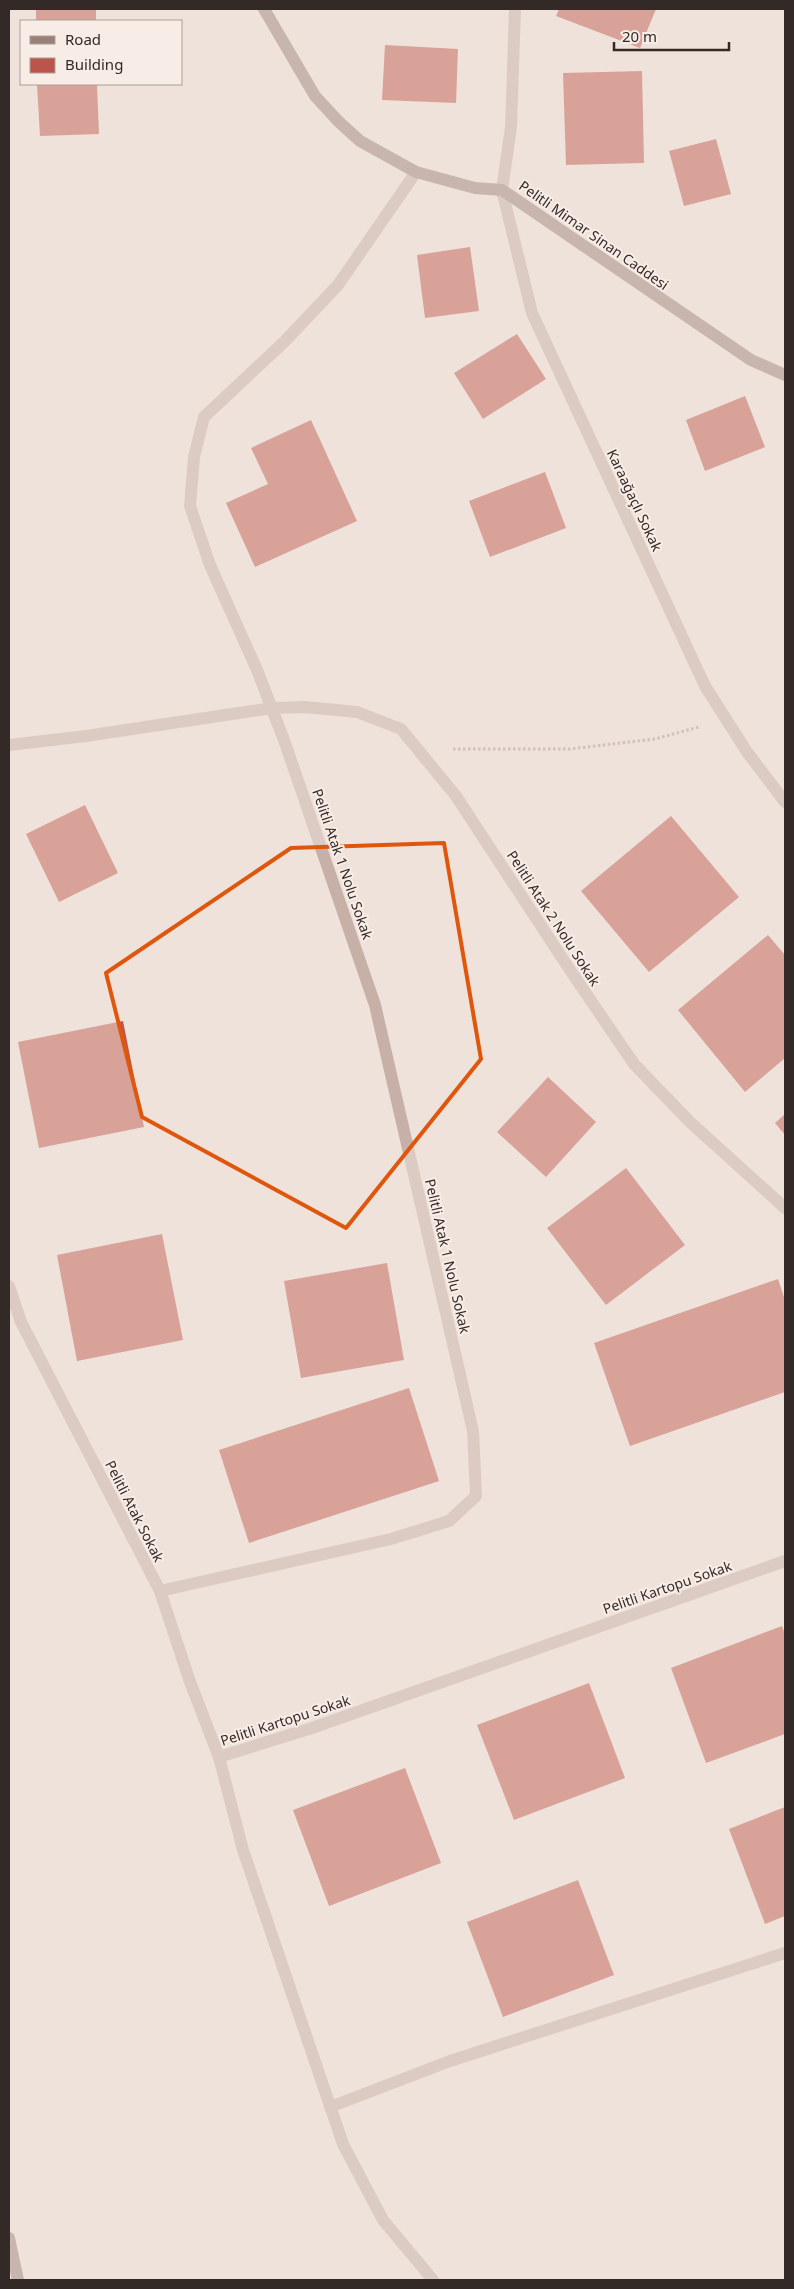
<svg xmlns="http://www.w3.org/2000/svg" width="794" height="2289" font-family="'Noto Sans',sans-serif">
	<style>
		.building { fill: #bd544b }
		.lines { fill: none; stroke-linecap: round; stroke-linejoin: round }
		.path { stroke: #b29a92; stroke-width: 3; stroke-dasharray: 2.5 2.5; stroke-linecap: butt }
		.street { stroke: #c6b0a7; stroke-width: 12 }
		.secondary { stroke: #9a8079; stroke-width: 12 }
		.marked { fill: none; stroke: #df570d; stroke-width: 4; stroke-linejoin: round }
		.labels { text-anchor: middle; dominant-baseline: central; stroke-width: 4; stroke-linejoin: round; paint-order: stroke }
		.street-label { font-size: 14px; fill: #332927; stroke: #f8ede6 }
	</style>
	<rect width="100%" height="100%" fill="#efe2da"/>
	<!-- building -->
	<g class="building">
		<rect x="36" y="9" width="60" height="12"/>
		<polygon points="559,9 656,9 640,48 556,16"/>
		<polygon points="385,45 458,49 456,103 382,100"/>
		<polygon points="642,71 644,163 566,165 563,73"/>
		<polygon points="37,84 97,84 99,134 40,136"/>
		<polygon points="716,139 731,194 684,206 669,151"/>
		<polygon points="470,247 479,311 425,318 417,255"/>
		<polygon points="517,334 546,379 483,419 454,373"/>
		<polygon points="745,396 765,447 705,471 686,420"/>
		<polygon points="311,420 357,521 255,567 226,503 268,484 251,448"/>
		<polygon points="545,472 566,528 490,557 469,501"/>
		<polygon points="85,805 118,873 59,902 26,834"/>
		<polygon points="671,816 739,897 649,972 581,891"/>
		<polygon points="768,935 785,955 785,1058 745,1092 678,1010"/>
		<polygon points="123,1021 144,1127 39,1148 18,1042"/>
		<polygon points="548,1077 596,1122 546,1177 497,1132"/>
		<polygon points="785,1114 785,1135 775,1123"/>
		<polygon points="626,1168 685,1245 606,1305 547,1228"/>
		<polygon points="162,1234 183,1340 77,1361 57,1255"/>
		<polygon points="387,1263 404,1360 301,1378 284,1281"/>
		<polygon points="778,1279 785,1300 785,1392 630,1446 594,1343"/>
		<polygon points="409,1388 439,1481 249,1543 219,1450"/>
		<polygon points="782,1626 785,1634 785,1734 706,1763 671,1668"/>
		<polygon points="589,1683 625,1778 514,1820 477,1725"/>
		<polygon points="405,1768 441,1863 329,1906 293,1810"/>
		<polygon points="785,1807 785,1916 765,1924 729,1829"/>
		<polygon points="578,1880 614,1975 503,2017 467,1922"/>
	</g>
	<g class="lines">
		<!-- path -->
		<polyline class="path" points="453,749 570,749 655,739 699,727"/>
		<!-- street -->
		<g class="street">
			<polyline points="515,9 511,127 502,190 532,313 705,686 747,752 785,802"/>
			<polyline points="9,745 86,736 272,708 305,707 357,712 401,729 456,796 568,967 634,1064 690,1122 785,1208"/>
			<polyline points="9,1286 21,1322 160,1591 189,1679 219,1757"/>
			<polyline points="160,1591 391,1539 449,1521 476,1496 473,1431 375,1005 284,740 257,670 210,565 190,506 194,457 204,417 284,342 338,285 416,172"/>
			<polyline points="330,2107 450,2061 785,1953"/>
			<polyline points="433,2280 383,2220 343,2144 243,1850 219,1757 312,1728 785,1561"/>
		</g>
		<!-- secondary -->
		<g class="secondary">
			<polyline points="264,9 315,96 338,121 360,141 416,172 475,188 502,190 751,360 785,375"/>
			<polyline points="9,2238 18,2280"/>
		</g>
	</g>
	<!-- marked area -->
	<path d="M0 0H794V2289H0ZM 444,843 L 481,1059 L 346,1228 L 142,1117 L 106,973 L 291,848 Z" fill="#efe2da" fill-opacity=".55" fill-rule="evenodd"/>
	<path class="marked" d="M 444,843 L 481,1059 L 346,1228 L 142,1117 L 106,973 L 291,848 Z"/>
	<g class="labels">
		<!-- street labels -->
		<g class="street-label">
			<text transform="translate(594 235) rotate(35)">Pelitli Mimar Sinan Caddesi</text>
			<text transform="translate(635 500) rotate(65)">Karaağaçlı Sokak</text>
			<text transform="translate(343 864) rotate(71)">Pelitli Atak 1 Nolu Sokak</text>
			<text transform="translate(554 918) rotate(57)">Pelitli Atak 2 Nolu Sokak</text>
			<text transform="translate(448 1256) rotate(77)">Pelitli Atak 1 Nolu Sokak</text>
			<text transform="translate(135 1511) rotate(63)">Pelitli Atak Sokak</text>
			<text transform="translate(667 1587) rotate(-19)">Pelitli Kartopu Sokak</text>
			<text transform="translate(285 1720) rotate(-18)">Pelitli Kartopu Sokak</text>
		</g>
	</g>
	<!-- border -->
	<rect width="794" height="2289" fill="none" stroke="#332927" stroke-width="20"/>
	<!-- legend -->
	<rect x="20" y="20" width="162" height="65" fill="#f8ede6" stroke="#a99f9a"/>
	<rect x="30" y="36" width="25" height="8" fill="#9a8079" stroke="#a99f9a"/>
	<text x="65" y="45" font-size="15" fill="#332927">Road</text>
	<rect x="30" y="58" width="25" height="15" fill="#bd544b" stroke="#a99f9a"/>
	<text x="65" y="70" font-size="15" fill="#332927">Building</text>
	<!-- scale -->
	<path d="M614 42v8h115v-8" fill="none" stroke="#332927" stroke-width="2.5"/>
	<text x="622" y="42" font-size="15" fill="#332927" stroke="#f8ede6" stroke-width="4" paint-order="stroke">20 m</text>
</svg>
